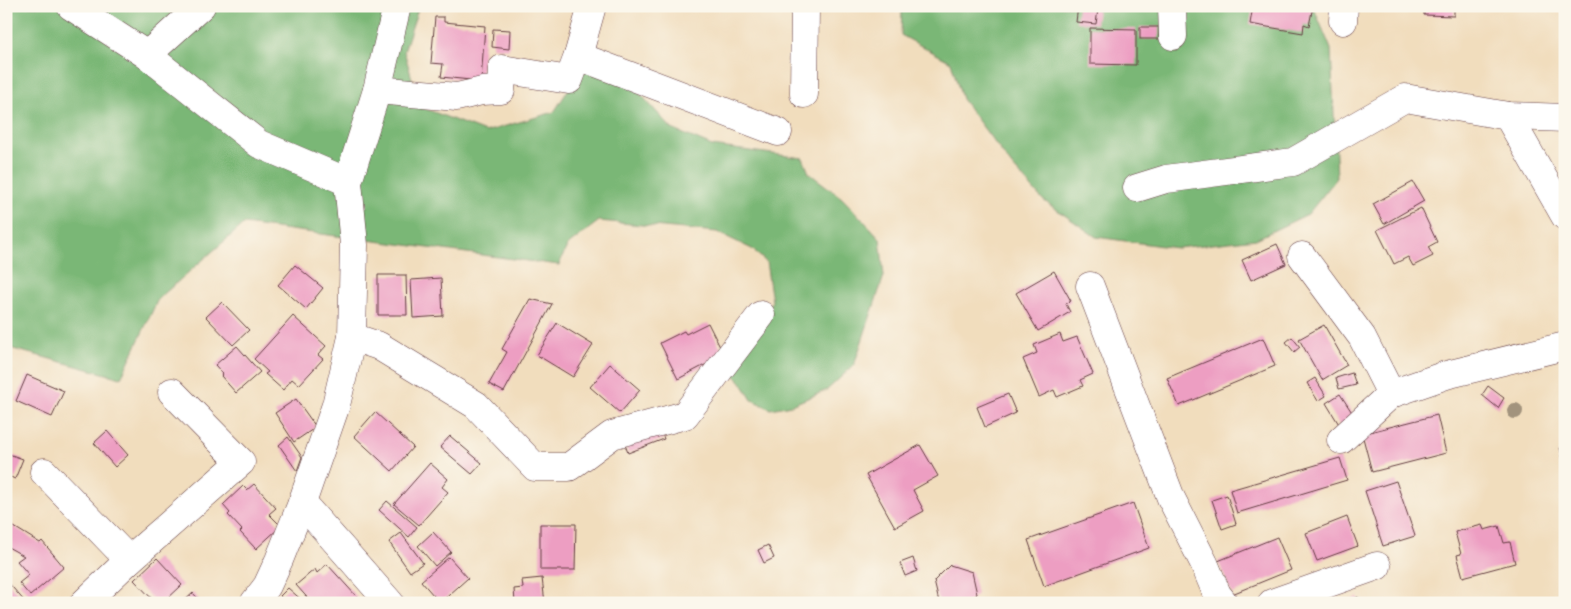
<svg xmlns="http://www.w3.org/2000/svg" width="1571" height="609" font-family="'IM FELL DW Pica',serif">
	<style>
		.forest { fill: #7ab776; stroke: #626b50 }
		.building { fill: #ed9ec2 }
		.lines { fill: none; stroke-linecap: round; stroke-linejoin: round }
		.minor-casing { stroke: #633c41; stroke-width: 29 }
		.minor { stroke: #fff; stroke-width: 28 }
		.tree { fill: #a2937d }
	</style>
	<rect width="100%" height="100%" fill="#fbf7ec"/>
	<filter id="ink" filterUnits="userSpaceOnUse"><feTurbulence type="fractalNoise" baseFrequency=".02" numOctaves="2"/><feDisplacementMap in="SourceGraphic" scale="10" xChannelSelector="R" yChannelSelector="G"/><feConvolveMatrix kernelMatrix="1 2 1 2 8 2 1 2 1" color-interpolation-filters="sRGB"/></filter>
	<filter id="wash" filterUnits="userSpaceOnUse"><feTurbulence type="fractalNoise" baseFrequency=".0096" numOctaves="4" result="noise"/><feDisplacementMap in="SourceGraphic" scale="20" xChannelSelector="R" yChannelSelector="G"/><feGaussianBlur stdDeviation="1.12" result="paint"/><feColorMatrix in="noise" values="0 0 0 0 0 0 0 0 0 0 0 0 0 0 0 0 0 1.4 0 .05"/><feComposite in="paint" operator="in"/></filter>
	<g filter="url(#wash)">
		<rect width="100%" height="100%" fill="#f1ddbd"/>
		<!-- forest -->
		<g class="forest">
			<polygon points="6,6 419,6 404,51 415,89 408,102 485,132 554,112 572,84 588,36 672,129 712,146 803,158 809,173 842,198 880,238 884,276 854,365 827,390 791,405 771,409 752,400 741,382 729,370 764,317 772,301 766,262 752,249 717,232 599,221 567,246 559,265 244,224 158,299 121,378 6,347"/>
			<polygon points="902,6 1313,6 1331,49 1337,178 1308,214 1256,239 1177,248 1096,237 1043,200 1012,166 962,99 951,62 901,35"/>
		</g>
		<g id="blocks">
			<!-- building -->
			<g class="building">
				<polygon points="1078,6 1104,6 1104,10 1098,9 1096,24 1076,22"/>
				<polygon points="1253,6 1313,6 1309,26 1304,24 1303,33 1250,24"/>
				<polygon points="1424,6 1454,6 1454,16 1424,15"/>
				<polygon points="435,17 444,17 444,22 485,26 481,81 441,77 443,64 431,63"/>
				<rect x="1140" y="27" width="19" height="12"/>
				<polygon points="1090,28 1136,29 1136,65 1090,64"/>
				<polygon points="493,29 510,30 509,49 492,47"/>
				<polygon points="1413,182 1424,201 1384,224 1373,204"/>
				<polygon points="1421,208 1437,242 1428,247 1433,256 1413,266 1408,257 1394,264 1377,230"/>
				<polygon points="1277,244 1286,264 1251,280 1242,260"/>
				<polygon points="295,265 323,288 306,309 278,285"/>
				<polygon points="1054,271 1071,301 1066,304 1070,312 1038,331 1016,293"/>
				<polygon points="378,275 406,275 407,315 378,315"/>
				<polygon points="441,278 443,316 413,318 411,280"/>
				<polygon points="530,299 552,304 504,392 489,384 507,352 502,349"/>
				<polygon points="222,302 249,330 233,345 206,317"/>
				<polygon points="293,316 326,346 318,355 323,359 299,385 292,379 283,390 265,374 268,372 254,359"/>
				<polygon points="557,323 593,345 573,377 537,355"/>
				<polygon points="708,323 724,355 678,379 660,343 684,331 686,334"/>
				<polygon points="1324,325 1347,365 1322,380 1299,339"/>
				<polygon points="1060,334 1063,342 1077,337 1093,374 1080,380 1083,386 1057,397 1054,390 1039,397 1023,359 1037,353 1034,345"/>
				<polygon points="1292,337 1300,347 1294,352 1286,342"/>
				<polygon points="1263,338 1275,366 1179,406 1167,378"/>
				<polygon points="237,346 260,372 236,393 221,376 223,374 215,365"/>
				<polygon points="610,364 640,390 620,413 590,387"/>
				<polygon points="1352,373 1356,385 1339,389 1336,378"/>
				<polygon points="27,375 64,391 52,417 16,401"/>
				<polygon points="1315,378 1326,396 1318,401 1307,383"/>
				<polygon points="1488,386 1504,398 1498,408 1482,395"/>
				<polygon points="1008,394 1016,413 985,427 977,407"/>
				<polygon points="1340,394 1355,417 1340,426 1326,403"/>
				<polygon points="296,399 316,427 294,442 275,413"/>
				<polygon points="375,412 413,447 392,471 354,436"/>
				<polygon points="1437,415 1446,453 1372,472 1362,434"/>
				<polygon points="658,424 664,439 628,453 623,439"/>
				<polygon points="107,431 128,455 115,467 94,443"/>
				<polygon points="450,436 482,463 472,474 440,447"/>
				<polygon points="288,437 302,457 297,471 279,445"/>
				<polygon points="920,445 938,476 913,490 924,511 895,527 866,475"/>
				<polygon points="1565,447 1565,464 1564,464 1560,448"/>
				<polygon points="6,453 23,459 15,479 6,475"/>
				<polygon points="1340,458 1347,480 1237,513 1230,490"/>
				<polygon points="430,463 448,479 442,487 448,492 419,525 394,504"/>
				<polygon points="1396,481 1415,536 1383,546 1365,491"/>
				<polygon points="254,484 276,508 269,514 281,526 256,549 240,532 242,530 228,515 230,513 223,505 243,486 247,490"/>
				<polygon points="1227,495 1236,524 1222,529 1212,500"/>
				<polygon points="387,501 417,527 409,537 379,510"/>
				<polygon points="1133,503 1149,548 1044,586 1028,540"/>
				<polygon points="1347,517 1358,546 1317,561 1306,533"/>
				<polygon points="6,522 40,543 42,541 64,567 30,596 19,583 29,575 17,561 24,556 6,546"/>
				<polygon points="540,524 576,524 575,570 540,570"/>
				<polygon points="1482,525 1484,530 1499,526 1504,543 1510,542 1515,563 1463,577 1457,555 1461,554 1455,532"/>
				<polygon points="433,532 451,552 435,566 418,546"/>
				<polygon points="401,533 423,563 410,572 389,542"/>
				<polygon points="1277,537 1291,570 1232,594 1218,561"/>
				<polygon points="768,545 774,558 764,563 758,550"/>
				<polygon points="449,557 468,578 440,603 421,581"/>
				<polygon points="157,558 182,585 163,603 156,603 134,580"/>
				<polygon points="913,558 917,571 905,576 900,563"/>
				<polygon points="327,564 357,597 351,603 312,603 296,585 315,569 317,573"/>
				<polygon points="950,565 972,572 977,594 968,603 939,602 934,581"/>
				<polygon points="542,578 545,603 515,603 514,589 523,588 522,580"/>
				<polygon points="6,580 26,603 6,603"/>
				<polygon points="288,588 305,603 287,603 280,596"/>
				<polygon points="193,593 202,603 182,603"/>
				<polygon points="1358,597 1361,603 1345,603"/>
			</g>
		</g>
	</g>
	<g filter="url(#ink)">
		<use href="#blocks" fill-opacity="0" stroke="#633c41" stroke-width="1"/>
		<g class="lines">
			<!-- minor casing -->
			<g class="minor-casing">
				<g id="minor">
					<polyline points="71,6 147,55 259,144 348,182"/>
					<polyline points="1172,6 1173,36"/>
					<polyline points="1343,21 1344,6"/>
					<polyline points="147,55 201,6"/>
					<polyline points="578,56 778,132"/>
					<polyline points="377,90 457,97 482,91 501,90 502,69 569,80 578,56 592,6"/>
					<polyline points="804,94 805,6"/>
					<polyline points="1508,116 1565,216"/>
					<polyline points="1137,188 1166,179 1293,162 1405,98 1508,116 1565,118"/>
					<polyline points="1302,256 1362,337 1391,394"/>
					<polyline points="1090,286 1171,498 1204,563 1217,594 1224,603"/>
					<polyline points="352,337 379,346 476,405 535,467 569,467 612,435 685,415 761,315"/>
					<polyline points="1341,440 1391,394 1446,375 1565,346"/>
					<polyline points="44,472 129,560 84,603"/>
					<polyline points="302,503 390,603"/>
					<polyline points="129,560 241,462 172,392"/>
					<polyline points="254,603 267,586 279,560 302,503 336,405 352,337 354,245 348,182 377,90 397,6"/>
					<polyline points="1272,603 1377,566"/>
				</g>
			</g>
			<!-- minor -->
			<use href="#minor" class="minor"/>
		</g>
		<!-- trees -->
		<circle class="tree" cx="1515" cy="411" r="8"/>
	</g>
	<!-- margin -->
	<rect width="1571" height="609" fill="none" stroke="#fbf7ec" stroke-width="25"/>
</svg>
